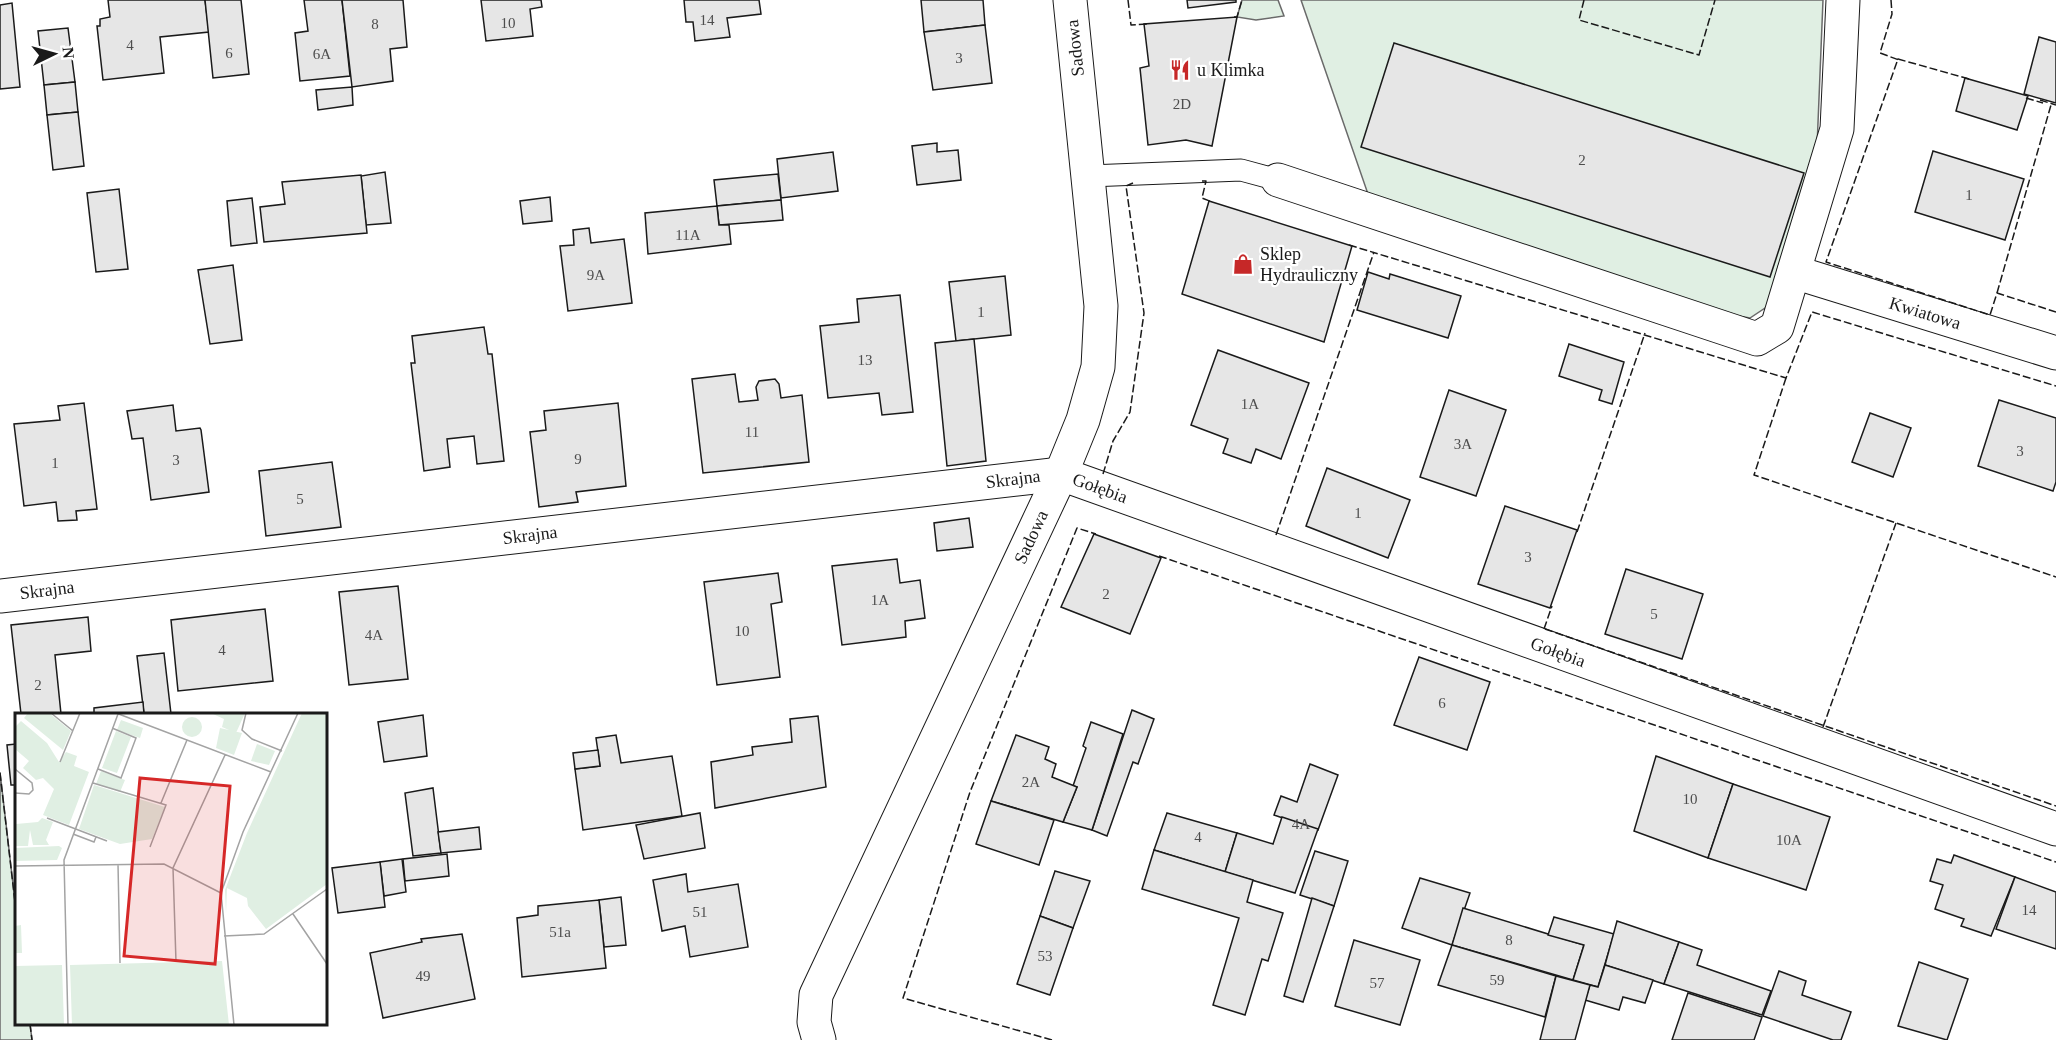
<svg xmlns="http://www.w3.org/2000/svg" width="2056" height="1040" font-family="'Times New Roman',serif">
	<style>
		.green { fill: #e0efe3; stroke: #6a6a6a; stroke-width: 1.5 }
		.building { fill: #e6e6e6; stroke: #1a1a1a; stroke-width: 1.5 }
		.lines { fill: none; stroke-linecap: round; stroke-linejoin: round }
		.service-casing { stroke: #1a1a1a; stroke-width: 23 }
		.minor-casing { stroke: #1a1a1a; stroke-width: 35 }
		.service { stroke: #fff; stroke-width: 21 }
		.minor { stroke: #fff; stroke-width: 33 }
		.fence { stroke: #1a1a1a; stroke-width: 1.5; stroke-dasharray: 8 3; stroke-linecap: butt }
		.labels { text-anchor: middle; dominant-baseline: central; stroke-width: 4.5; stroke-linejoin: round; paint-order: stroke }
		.number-label { font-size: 15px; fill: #4d4d4d }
		.street-label { font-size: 18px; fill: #1a1a1a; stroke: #fff }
		.poi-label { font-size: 18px; fill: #1a1a1a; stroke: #fff; text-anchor: start }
		.inset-road { fill: none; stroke: #a3a3a3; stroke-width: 1.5 }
		.view { fill: #d62828; fill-opacity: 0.15; stroke: #d62828; stroke-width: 3 }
		.inset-edge { fill: none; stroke: #1a1a1a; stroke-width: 3 }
	</style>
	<rect width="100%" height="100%" fill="#fff"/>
	<!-- green -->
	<g class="green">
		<polygon points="1242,0 1278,0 1284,16 1256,20 1237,17"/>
		<polygon points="1301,0 1823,0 1816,172 1771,304 1750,318 1703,310 1369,197"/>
		<polygon points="0,772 16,910 16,1024 30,1024 32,1040 0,1040"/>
	</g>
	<!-- building -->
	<g class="building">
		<polygon points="108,0 205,0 209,32 160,37 164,73 103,80 97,26 100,26 100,19 110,17"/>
		<polygon points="205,0 241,0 249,74 213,78"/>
		<polygon points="304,0 342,0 350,76 300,81 295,33 308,31"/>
		<polygon points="342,0 403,0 407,47 390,49 393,81 352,87"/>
		<polygon points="481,0 541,0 542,7 530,9 533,36 486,41"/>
		<polygon points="684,0 759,0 761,14 727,18 730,37 695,41 693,22 686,22"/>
		<polygon points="921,0 983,0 985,25 924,32"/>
		<polygon points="1187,0 1236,0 1236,2 1188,8"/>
		<polygon points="12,3 20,87 0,89 0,5"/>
		<polygon points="1237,17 1212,146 1186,140 1148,145 1140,68 1149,66 1144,24"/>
		<polygon points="985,25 992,83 933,90 924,32"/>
		<polygon points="68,28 75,82 44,85 38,31"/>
		<polygon points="2039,37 2056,42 2056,103 2024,94"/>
		<polygon points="1394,43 1804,173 1770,277 1361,147"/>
		<polygon points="1965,78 2028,96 2017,130 1956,111"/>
		<polygon points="75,82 78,112 47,115 44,85"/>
		<polygon points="352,87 353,105 318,110 316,90"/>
		<polygon points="78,112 84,166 53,170 47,115"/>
		<polygon points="937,143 937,152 958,150 961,180 917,185 912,146"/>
		<polygon points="1933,151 2024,179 2005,240 1915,212"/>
		<polygon points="833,152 838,191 781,198 777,159"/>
		<polygon points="385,172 391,223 366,225 361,176"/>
		<polygon points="778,174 781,200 717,206 714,180"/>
		<polygon points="361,175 367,233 264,242 260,207 285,204 282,182"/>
		<polygon points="119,189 128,269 96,272 87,193"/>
		<polygon points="550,197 552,221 523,224 520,201"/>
		<polygon points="252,198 257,243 231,246 227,201"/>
		<polygon points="781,200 783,220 719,225 717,206"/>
		<polygon points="1209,201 1352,246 1324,342 1182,294"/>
		<polygon points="717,206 719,225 729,225 731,244 648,254 645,213"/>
		<polygon points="589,228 591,243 624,239 632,303 568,311 560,246 574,245 573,230"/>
		<polygon points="233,265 242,340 210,344 198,270"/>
		<polygon points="1368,272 1389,279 1390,274 1461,296 1448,338 1357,310"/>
		<polygon points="1005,276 1011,335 956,341 949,282"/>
		<polygon points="900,295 913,412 882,415 879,393 828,398 820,326 859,322 857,299"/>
		<polygon points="484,327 488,354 492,354 504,461 477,464 474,436 447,439 450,467 424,471 411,363 415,363 412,336"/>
		<polygon points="974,339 986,461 947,466 935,343"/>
		<polygon points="1569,344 1624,362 1612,404 1599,400 1602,390 1559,376"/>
		<polygon points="1218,350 1309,383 1281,459 1256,449 1251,463 1223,453 1228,439 1191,425"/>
		<polygon points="735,374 739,402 758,400 756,387 759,381 775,379 779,384 781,398 802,395 809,462 703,473 692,379"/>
		<polygon points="1449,390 1506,410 1476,496 1420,477"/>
		<polygon points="1999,400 2056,418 2056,482 2053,491 1978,466"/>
		<polygon points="84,403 97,509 76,511 77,520 58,521 56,502 24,506 14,424 60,420 58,406"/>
		<polygon points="618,403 626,486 576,492 578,502 539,507 530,432 546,430 544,411"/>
		<polygon points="173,405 176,431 200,428 201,430 209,492 151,500 143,438 132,439 127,411"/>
		<polygon points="1870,413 1911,428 1893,477 1852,462"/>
		<polygon points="332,462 341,527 266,536 259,471"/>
		<polygon points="1327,468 1410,500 1388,558 1306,526"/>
		<polygon points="1505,506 1577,530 1550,608 1478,584"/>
		<polygon points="969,518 973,547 937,551 934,523"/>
		<polygon points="1094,534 1161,558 1130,634 1061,607"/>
		<polygon points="897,559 900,583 920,580 925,618 905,621 906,637 842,645 832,566"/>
		<polygon points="1626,569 1703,594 1682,659 1605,634"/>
		<polygon points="778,573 782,602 771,604 780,677 717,685 704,582"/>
		<polygon points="398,586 408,679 349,685 339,592"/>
		<polygon points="265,609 273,681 178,691 171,620"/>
		<polygon points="88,617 91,651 55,655 61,714 21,714 11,625"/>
		<polygon points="164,653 171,714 144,714 137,656"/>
		<polygon points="1419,657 1490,682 1467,750 1394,725"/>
		<polygon points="143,702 144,714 94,714 94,708"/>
		<polygon points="1132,710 1154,719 1138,764 1133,762 1107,836 1092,830"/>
		<polygon points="423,715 427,756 384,762 378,722"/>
		<polygon points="818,716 826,787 715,808 711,762 753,755 752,747 792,742 790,719"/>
		<polygon points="1091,722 1123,734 1092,830 1063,822 1077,787 1073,786 1086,748 1083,746"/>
		<polygon points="616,735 621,763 672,756 682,816 583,830 575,769 600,766 596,738"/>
		<polygon points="1016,735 1049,747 1045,759 1056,764 1052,777 1077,787 1063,822 991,801"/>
		<polygon points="16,744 16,785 11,785 7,745"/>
		<polygon points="598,750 600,766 575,769 573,753"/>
		<polygon points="1656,756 1733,784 1708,858 1634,831"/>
		<polygon points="1310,764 1338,775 1318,830 1274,815 1281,796 1297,802"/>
		<polygon points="1733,784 1830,817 1806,890 1708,858"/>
		<polygon points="433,788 441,853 413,856 405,793"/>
		<polygon points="991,801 1054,820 1039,865 976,844"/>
		<polygon points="700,813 705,848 644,859 636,825"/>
		<polygon points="1167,813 1237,833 1225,872 1154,850"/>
		<polygon points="1282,817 1318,829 1295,893 1225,872 1237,833 1273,844"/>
		<polygon points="479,827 481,849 441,853 438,832"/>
		<polygon points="1154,850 1253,880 1247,902 1283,913 1268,961 1262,959 1245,1015 1213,1005 1239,918 1142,889"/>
		<polygon points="1315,851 1348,861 1334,906 1300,895"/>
		<polygon points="447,854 449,876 405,881 403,859"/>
		<polygon points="1954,855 2015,877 1991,936 1961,926 1964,919 1935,909 1943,885 1930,881 1937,859 1951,863"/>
		<polygon points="402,859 406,892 384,896 380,862"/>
		<polygon points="380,862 385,907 338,913 332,868"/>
		<polygon points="1055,871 1090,881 1073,928 1040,916"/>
		<polygon points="686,874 688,892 738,884 748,947 690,957 685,926 662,931 653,880"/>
		<polygon points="2015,877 2056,892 2056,949 1996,929"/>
		<polygon points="1420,878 1470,893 1452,945 1402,928"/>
		<polygon points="621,897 626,945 604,947 599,900"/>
		<polygon points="1312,898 1334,906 1303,1002 1284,996"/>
		<polygon points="599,900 606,968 522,977 517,918 538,915 538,906"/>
		<polygon points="1463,908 1584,945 1573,980 1452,945"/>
		<polygon points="1040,916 1073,928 1050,995 1017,984"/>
		<polygon points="1554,917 1614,934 1598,987 1573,980 1584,945 1548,935"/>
		<polygon points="1617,921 1679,942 1664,984 1605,965"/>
		<polygon points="462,934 475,999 383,1018 370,953 422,942 421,939"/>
		<polygon points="1354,940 1420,960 1400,1025 1335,1006"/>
		<polygon points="1679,942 1702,950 1697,965 1771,991 1762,1015 1664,984"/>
		<polygon points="1452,945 1556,976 1545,1017 1438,985"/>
		<polygon points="1919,962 1968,979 1947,1040 1898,1026"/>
		<polygon points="1605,965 1653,980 1645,1003 1623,997 1619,1010 1585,1000 1590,985 1598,987"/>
		<polygon points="1779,971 1806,981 1802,995 1851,1012 1841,1040 1833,1040 1763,1016"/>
		<polygon points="1556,976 1590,985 1575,1040 1540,1040"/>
		<polygon points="1688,993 1762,1017 1754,1040 1672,1040"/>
	</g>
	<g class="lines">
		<!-- service casing -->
		<g class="service-casing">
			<polyline id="service" points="1089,176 1241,170 1278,180"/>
		</g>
		<!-- minor casing -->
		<g class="minor-casing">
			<g id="minor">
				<polyline points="1278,180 1757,339 1777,327 1837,129 1843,0"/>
				<polyline points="1794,272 2056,353"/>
				<polyline points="0,596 1061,474 2056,829"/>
				<polyline points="819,1040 814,1022 816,995 1061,474 1083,420 1098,367 1101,306 1070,0"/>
			</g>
		</g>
		<!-- service -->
		<use href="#service" class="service"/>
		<!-- minor -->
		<use href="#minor" class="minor"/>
		<!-- fence -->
		<g class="fence">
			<polyline points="1128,0 1131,25 1147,24"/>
			<polyline points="1584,0 1579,20 1699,55 1715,0"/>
			<polyline points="1891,0 1892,14 1880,53 1899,60"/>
			<polyline points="1234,17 1237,17 1242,0"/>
			<polyline points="1969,79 1898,59 1826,262 1990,315 1997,293 2056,312"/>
			<polyline points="2026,98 2043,103"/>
			<polyline points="2040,100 2056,105"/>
			<polyline points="1202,181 1206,181 1202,198 1212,202"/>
			<polyline points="1349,245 1786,378 1812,312 2056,386"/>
			<polyline points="1997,293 2051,105"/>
			<polyline points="1786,378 1754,475 2056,577"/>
			<polyline points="1103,474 1113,441 1130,412 1144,313 1126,186 1133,183"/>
			<polyline points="1577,532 1645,333"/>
			<polyline points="1276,535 1374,252"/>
			<polyline points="1159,556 2056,862"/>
			<polyline points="1544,629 1552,606"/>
			<polyline points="1545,629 2056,806"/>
			<polyline points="1823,727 1896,523"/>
			<polyline points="0,773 16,911"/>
			<polyline points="30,1024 32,1040"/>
			<polyline points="1052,1040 903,998 970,792 1077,528 1096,534"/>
		</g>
	</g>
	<!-- icons -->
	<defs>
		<g id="restaurant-bare" transform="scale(1.62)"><path d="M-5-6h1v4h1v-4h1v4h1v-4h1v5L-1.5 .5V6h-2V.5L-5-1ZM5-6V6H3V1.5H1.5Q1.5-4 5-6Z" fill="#c62828" stroke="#fff" stroke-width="2.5" paint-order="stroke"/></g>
		<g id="shop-bare" transform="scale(1.62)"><path d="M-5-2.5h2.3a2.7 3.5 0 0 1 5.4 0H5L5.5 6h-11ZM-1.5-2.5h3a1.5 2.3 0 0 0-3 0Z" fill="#c62828" stroke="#fff" stroke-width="2.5" paint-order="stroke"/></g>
	</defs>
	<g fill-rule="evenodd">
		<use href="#restaurant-bare" x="1180" y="70"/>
		<use href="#shop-bare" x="1243" y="264"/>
	</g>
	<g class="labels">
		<!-- number labels -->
		<g class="number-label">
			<text x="707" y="20">14</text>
			<text x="508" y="23">10</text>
			<text x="375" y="24">8</text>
			<text x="130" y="45">4</text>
			<text x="229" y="53">6</text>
			<text x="322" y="54">6A</text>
			<text x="959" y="58">3</text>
			<text x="1182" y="104">2D</text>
			<text x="1582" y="160">2</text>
			<text x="1969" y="195">1</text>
			<text x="688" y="235">11A</text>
			<text x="596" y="275">9A</text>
			<text x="981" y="312">1</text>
			<text x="865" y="360">13</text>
			<text x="1250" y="404">1A</text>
			<text x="752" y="432">11</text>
			<text x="1463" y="444">3A</text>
			<text x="2020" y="451">3</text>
			<text x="578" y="459">9</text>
			<text x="176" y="460">3</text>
			<text x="55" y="463">1</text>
			<text x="300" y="499">5</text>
			<text x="1358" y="513">1</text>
			<text x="1528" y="557">3</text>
			<text x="1106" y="594">2</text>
			<text x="880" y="600">1A</text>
			<text x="1654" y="614">5</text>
			<text x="742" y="631">10</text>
			<text x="374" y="635">4A</text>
			<text x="222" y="650">4</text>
			<text x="38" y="685">2</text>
			<text x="1442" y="703">6</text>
			<text x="1031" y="782">2A</text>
			<text x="1690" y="799">10</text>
			<text x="1301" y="824">4A</text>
			<text x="1198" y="837">4</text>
			<text x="1789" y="840">10A</text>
			<text x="2029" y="910">14</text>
			<text x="700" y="912">51</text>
			<text x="560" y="932">51a</text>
			<text x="1509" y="940">8</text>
			<text x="1045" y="956">53</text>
			<text x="423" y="976">49</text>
			<text x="1497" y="980">59</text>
			<text x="1377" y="983">57</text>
		</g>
		<!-- street labels -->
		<g class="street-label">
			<text transform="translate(1075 48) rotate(-96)">Sadowa</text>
			<text transform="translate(1925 313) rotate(17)">Kwiatowa</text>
			<text transform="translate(1013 479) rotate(-7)">Skrajna</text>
			<text transform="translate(1100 488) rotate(20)">Gołębia</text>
			<text transform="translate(530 535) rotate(-7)">Skrajna</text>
			<text transform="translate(1031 537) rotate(-65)">Sadowa</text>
			<text transform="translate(47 590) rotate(-7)">Skrajna</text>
			<text transform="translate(1558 652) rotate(20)">Gołębia</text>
		</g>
		<!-- poi labels -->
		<g class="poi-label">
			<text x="1197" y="70">u Klimka</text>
			<text x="1260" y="254">Sklep<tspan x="1260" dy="21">Hydrauliczny</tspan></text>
		</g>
	</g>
	<!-- overview -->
	<g transform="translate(15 713)">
		<rect width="312" height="312" fill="#fff"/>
		<path d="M 13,0 L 34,0 L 56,18 L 48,37 L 9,5 ZM 230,0 L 221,20 L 207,14 L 209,6 L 198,1 ZM 287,0 L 312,0 L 312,171 L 251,216 L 233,193 L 232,185 L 212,175 L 211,201 L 210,177 L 232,120 ZM167 14a10 10 0 1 1 20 0a10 10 0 1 1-20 0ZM 106,7 L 128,15 L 125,25 L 102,17 ZM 6,8 L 32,30 L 44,49 L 51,39 L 62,43 L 59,53 L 74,59 L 54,112 L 28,102 L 39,76 L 28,65 L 21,67 L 8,55 L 14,48 L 0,36 L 0,14 ZM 205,15 L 227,20 L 219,42 L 201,35 ZM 101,18 L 116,24 L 102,60 L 87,55 ZM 242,31 L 260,38 L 254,52 L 236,48 ZM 86,58 L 110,67 L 105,79 L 81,71 ZM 79,72 L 150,94 L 137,126 L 105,131 L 64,116 ZM 27,105 L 38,109 L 31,127 L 34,132 L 18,132 L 15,117 L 13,133 L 0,133 L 1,111 L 23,109 ZM 44,133 L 47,135 L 42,147 L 0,148 L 0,135 ZM 6,212 L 7,240 L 0,240 L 0,213 ZM 207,248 L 214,312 L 57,312 L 55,252 ZM 47,252 L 49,312 L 0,312 L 0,253 Z" fill="#e0efe3"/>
		<path class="inset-road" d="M 36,0 L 58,18M 101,0 L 256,59M 231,0 L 227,17 L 237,26 L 267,38M 45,49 L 65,0M 0,56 L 17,70 L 18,77 L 14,81 L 0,80M 83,56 L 106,65 L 121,25 L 97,15M 78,70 L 151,92 L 135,134M 146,90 L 172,27M 32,105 L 92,128M 58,121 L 79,129 L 81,124M 103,151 L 105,250M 0,153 L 149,151 L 206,180M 278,201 L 312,251M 209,223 L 249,221 L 312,176M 161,249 L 158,155 L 210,42M 53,312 L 49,147 L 103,1M 219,312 L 206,180 L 228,119 L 283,0"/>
		<path class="view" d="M 125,65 L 215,73 L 200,251 L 109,243 Z"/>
		<rect width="312" height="312" class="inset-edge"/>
	</g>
	<!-- north arrow -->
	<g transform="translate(54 54) rotate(85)" stroke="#ffffff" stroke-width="4.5" paint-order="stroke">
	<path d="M0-4.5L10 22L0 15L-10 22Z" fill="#1a1a1a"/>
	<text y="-9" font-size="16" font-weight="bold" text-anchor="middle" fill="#1a1a1a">N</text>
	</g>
</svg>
